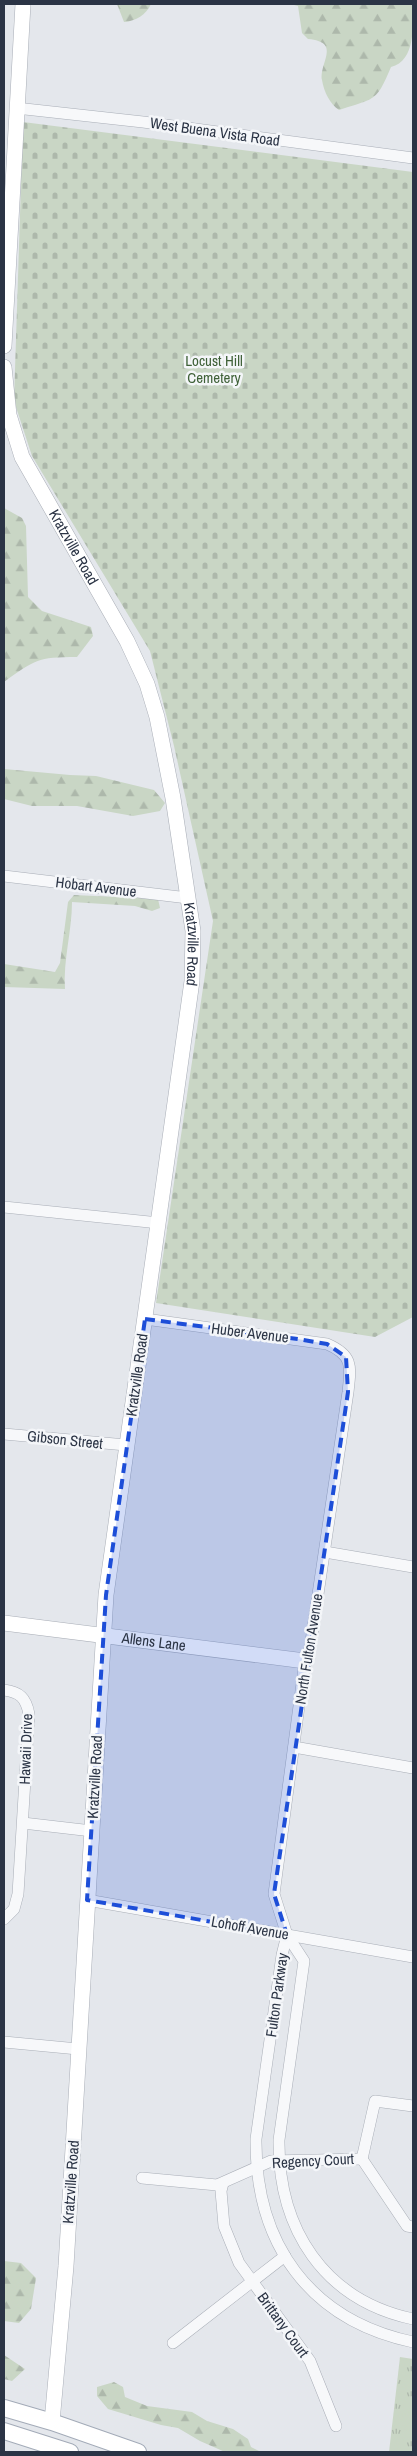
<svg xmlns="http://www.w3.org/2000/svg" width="417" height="2456" font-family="'Archivo Narrow',sans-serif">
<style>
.grass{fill:url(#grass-tufts)}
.forest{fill:url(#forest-firs)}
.cemetery{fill:url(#cemetery-stones)}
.pitch{fill:#c9d6c5}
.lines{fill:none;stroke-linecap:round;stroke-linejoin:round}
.street-casing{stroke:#a9aeb7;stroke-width:12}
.secondary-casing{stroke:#a9aeb7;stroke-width:16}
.primary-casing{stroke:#a3abb8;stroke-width:18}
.street{stroke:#f7f8fa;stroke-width:11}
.secondary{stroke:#fff;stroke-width:15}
.primary{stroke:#fff;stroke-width:16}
.marked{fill:#1d4ed8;fill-opacity:0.2;stroke:#1d4ed8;stroke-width:4;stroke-dasharray:10 6;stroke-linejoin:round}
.labels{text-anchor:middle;stroke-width:5;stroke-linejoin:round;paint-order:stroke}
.street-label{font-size:15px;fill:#2b3445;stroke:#f4f6f9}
.park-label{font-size:15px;fill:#3f6138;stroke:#f4f6f9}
</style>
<defs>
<pattern id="grass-tufts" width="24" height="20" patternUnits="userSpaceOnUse" patternTransform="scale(1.25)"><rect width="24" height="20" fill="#c9d6c5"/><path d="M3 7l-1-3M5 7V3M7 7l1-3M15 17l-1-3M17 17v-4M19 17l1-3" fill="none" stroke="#adb8ab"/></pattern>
<pattern id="forest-firs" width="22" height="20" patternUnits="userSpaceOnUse" patternTransform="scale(1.25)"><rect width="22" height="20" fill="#c9d6c5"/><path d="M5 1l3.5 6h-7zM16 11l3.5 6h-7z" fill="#adb8ab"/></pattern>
<pattern id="cemetery-stones" width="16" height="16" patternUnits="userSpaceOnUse" patternTransform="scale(1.25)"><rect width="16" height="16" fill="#c9d6c5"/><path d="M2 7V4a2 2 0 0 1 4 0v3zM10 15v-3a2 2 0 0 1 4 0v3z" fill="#adb8ab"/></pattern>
</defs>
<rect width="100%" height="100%" fill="#e4e7ec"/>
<!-- grass -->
<polygon class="grass" points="400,2357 413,2359 413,2452 389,2452"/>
<!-- forest -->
<g class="forest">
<path d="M117,4h34c-5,11 -15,17 -27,18z"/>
<path d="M290,4h123c0,21 3,57 -22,63 -15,36 -16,31 -52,43 -9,-6 -15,-18 -17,-30 -3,-17 20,-38 -14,-41l-6,-6 -4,-27z"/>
<path d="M4,508l18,10 4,8 2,71 14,14 49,16 2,9 -16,21c-40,0 -42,3 -73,25z"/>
<polygon points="4,769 70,775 96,776 154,790 165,803 160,811 133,816 77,806 32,806 4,799"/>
<path d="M74,895l84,4 2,9 -8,3 -17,-5 -63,-4c0,29 -9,58 -7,87l-61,-2v-23l51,8 5,-9 8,-61z"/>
<polygon points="4,2261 21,2263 36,2278 31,2309 19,2323 4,2321"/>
<polygon points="4,2355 25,2369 12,2381 4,2379"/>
<polygon points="114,2382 123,2387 125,2397 147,2406 192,2412 207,2421 233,2429 248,2439 251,2447 261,2452 225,2452 200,2441 178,2428 161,2425 108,2409 97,2396 97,2387"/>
</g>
<!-- cemetery -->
<polygon class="cemetery" points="23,122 413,172 413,1317 375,1337 156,1303 213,921 174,746 150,651 32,456 14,401"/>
<!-- pitch -->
<polygon class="pitch" points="413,2409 413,2441 398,2419"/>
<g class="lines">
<defs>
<g id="street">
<polyline points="16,108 143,122 413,158"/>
<polyline points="4,876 188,898"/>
<polyline points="4,1207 159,1223"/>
<path d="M145,1319l182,25c26,11 24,22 21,48l-38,256 -5,13 -31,233 13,41 17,26 -25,179c-1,89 45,160 134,179"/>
<polyline points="4,1434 126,1445"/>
<polyline points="325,1552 413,1567"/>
<path d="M4,1690c16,2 22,8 25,24l-11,180 -4,15 -10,10"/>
<polyline points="294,1747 413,1768"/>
<polyline points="23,1823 92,1831"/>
<polyline points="87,1900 413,1957"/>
<path d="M287,1935l-5,20 -26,184c-1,104 53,181 157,203"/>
<polyline points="4,2042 78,2049"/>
<polyline points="362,2159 375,2101 413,2106"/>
<polyline points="362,2159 407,2226 413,2227"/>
<polyline points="142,2178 217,2185 271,2161 362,2159"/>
<polyline points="223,2183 221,2191 224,2226 239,2263 310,2361 336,2426"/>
<polyline points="173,2343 285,2256"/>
</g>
<g id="secondary">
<polyline points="4,346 23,4"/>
<path id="s1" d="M4,367l5,48 13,42 105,184 20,43 10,33 16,81 15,100 5,33 -1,50 -86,614 -40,671 -14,156"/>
<path id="s2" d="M4,1623l301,38"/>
</g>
<g id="primary">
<polyline points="4,2408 52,2422 138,2452"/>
<polyline points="4,2431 70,2452"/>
</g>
</defs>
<!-- street casing -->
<use href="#street" class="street-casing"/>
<!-- secondary casing -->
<use href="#secondary" class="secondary-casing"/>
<!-- primary casing -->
<use href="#primary" class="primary-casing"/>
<!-- street -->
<use href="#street" class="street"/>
<!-- secondary -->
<use href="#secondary" class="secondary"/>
<!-- primary -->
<use href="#primary" class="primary"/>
</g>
<!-- marked area -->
<path class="marked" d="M145,1319l153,20 29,5 19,13 2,35 -74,502 13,41 -200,-35 19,-305z"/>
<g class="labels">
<!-- street labels -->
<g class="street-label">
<text transform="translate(215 132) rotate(8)" y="5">West Buena Vista Road</text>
<text dy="5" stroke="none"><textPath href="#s1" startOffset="196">Kratzville Road</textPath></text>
<text transform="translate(96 887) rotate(7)" y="5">Hobart Avenue</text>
<text dy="5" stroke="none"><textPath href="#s1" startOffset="616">Kratzville Road</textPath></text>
<text transform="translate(250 1333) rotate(7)" y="5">Huber Avenue</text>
<text transform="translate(137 1375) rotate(-82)" y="5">Kratzville Road</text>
<text transform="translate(65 1440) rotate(6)" y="5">Gibson Street</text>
<text dy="5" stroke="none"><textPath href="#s2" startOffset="151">Allens Lane</textPath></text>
<text transform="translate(309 1649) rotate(-81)" y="5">North Fulton Avenue</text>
<text transform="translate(26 1749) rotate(-88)" y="5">Hawaii Drive</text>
<text transform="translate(95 1777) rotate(-87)" y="5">Kratzville Road</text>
<text transform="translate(250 1928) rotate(10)" y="5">Lohoff Avenue</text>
<text transform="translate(277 1995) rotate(-82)" y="5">Fulton Parkway</text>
<text transform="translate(313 2161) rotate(-3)" y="5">Regency Court</text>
<text transform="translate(71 2182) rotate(-86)" y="5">Kratzville Road</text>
<text transform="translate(283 2325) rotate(54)" y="5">Brittany Court</text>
</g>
<!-- park labels -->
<g class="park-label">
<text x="214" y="366">Locust Hill<tspan x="214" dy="17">Cemetery</tspan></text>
</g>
</g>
<!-- border -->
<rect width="417" height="2456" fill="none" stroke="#2b3445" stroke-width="10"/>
</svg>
